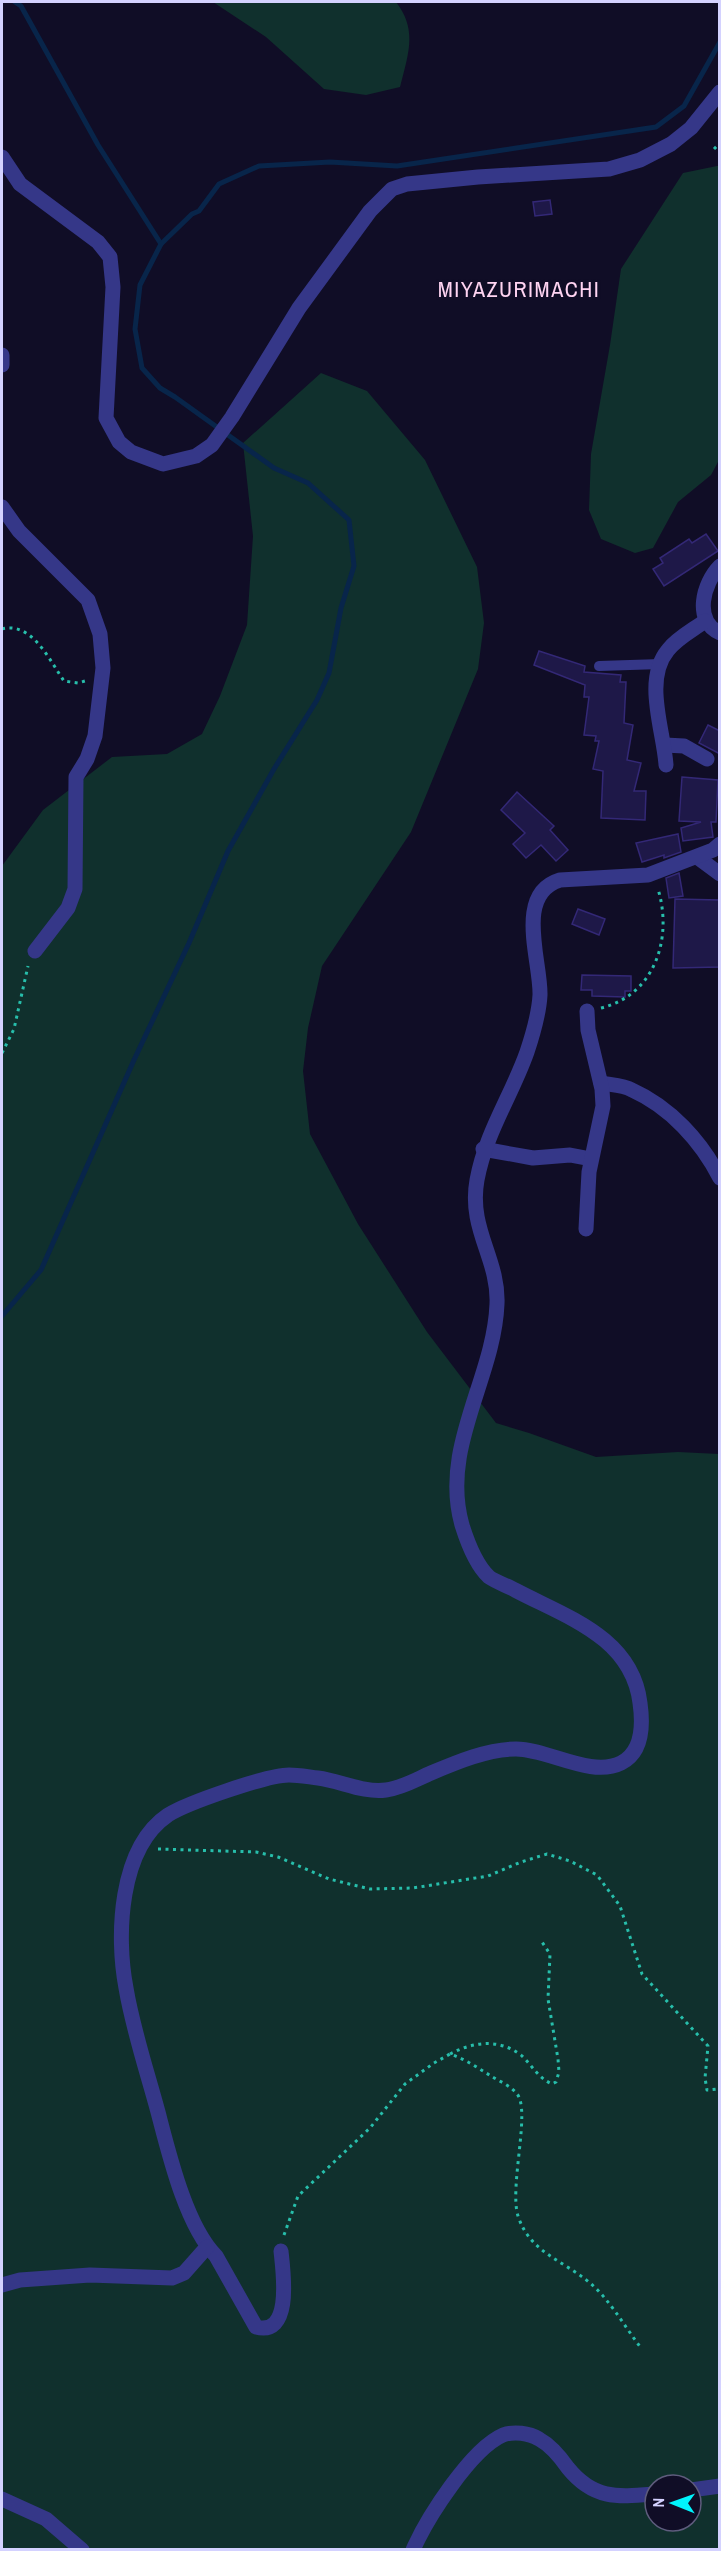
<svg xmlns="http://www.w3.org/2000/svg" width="721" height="2551" font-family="'Archivo Narrow',sans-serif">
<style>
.green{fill:#10302d;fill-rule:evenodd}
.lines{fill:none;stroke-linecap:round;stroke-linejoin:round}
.stream{stroke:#08254a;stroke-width:5}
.building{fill:#1e1848;stroke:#332876;stroke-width:1.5}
.path{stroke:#27beab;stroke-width:3;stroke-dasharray:3 4.5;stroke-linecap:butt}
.lane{stroke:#353788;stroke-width:10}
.street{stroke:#353788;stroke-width:15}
.labels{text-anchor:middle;stroke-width:6;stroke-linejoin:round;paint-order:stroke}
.quarter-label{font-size:22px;letter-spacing:1.5px;fill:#ffd4f2;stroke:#100d26}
</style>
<rect width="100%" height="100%" fill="#100d26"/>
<!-- green -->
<g class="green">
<path d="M213,2h183c22,28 12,53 4,85l-34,8 -42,-6 -58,-52z"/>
<polygon points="717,166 720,166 719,460 711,475 678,502 653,548 635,553 601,539 589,510 591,454 610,345 621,269 683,173"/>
<path d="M321,373l46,18 58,69 52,107 7,56 -6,46 -67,163 -89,134 -14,62 -5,43 7,63 48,90 69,108 69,91 33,10 67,24 82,-5 41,2v1095h-717v-1683l41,-56 69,-53 55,-3 35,-20 18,-38 27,-71 6,-89 -10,-93zM655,2485h36v36h-36z"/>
</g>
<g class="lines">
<!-- stream -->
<g class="stream">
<polyline points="15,2 21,6 98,145 161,244"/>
<polyline points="2,1316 41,1270 134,1060 189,943 228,851 274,769 317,700 329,673 341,608 354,566 349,520 308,483 274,468 175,397 160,388 142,368 135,329 140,285 161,244 192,214 199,211 219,184 259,166 330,162 397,166 656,127 684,106 720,42"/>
</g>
</g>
<!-- building -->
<g class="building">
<polygon points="550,200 552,214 535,216 533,202"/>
<polygon points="706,534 718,551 664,586 653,569 663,563 660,558 689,539 692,543"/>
<polygon points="539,651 585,666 584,672 621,675 620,682 626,682 624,723 633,725 627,760 641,763 634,791 646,791 645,820 601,818 603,771 593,769 599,741 595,741 596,736 584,735 589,697 584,697 585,685 534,665"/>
<polygon points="708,725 720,731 720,754 699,743"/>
<polygon points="682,777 718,780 716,822 711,822 713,837 683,841 681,828 701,822 679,821"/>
<polygon points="517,792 554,826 550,830 568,850 556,861 541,845 526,858 513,844 525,833 501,810"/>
<polygon points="678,834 681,852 664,858 664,855 642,862 636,843"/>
<polygon points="679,873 683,896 669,898 666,878"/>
<polygon points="675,899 720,900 720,967 673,968"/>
<polygon points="578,909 605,919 599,935 572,924"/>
<polygon points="582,975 631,976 631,991 625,991 625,997 592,996 592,990 581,990"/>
</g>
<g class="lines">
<!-- path -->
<g class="path">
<polyline points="714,149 720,143"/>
<path d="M2,629c30,-8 48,32 62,52l14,2 7,-2"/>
<path d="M601,1008c54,-13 72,-70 57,-119"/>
<polyline points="2,1053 14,1029 28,966"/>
<polyline points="158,1849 256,1852 278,1857 329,1879 370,1889 413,1888 488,1876 521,1862 547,1854 570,1861 597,1875 620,1906 642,1974 708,2046 705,2078 707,2090 717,2089 720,2086"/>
<path d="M450,2054c23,-12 48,-16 71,1 11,10 17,23 31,29l4,-2 3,-10 -1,-13 -10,-60 2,-45 -10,-15"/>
<path d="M284,2235l14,-39 72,-68 35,-44 29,-21 16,-9c15,5 28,14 41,22 8,5 20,10 26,18 14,16 -8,93 1,122 12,37 45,44 72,67 20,17 35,44 51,65"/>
</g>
<!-- lane -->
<polyline class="lane" points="599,666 661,664"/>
<!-- street -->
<g class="street">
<polyline points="2,157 20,184 98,242 110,257 113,287 106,418 119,442 131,452 163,464 196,456 212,445 232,417 299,308 370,211 392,189 407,184 478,177 609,169 640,160 671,144 691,128 720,92"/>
<polyline points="2,355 2,365"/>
<polyline points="2,507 19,531 88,600 100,634 103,668 95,736 87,759 76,777 75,889 68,908 35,951"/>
<path d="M720,566c-17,17 -27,55 0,67"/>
<polyline points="665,745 684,746 707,759"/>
<path d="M666,765c-2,-34 -23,-85 2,-115 9,-12 25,-20 37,-29"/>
<polyline points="697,857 720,874"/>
<path d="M601,1083c10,2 22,2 31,7 38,17 69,51 88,88"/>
<polyline points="483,1149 533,1158 570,1155 591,1159"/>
<polyline points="586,1229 589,1172 603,1106 602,1089 588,1030 587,1011"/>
<path d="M281,2251c2,20 12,86 -25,76l-40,-71c-30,-30 -47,-102 -58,-144 -11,-41 -25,-82 -32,-124 -10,-52 -7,-140 42,-173 19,-12 99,-40 121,-40 9,0 20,2 29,3 23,3 45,15 68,12 16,-2 31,-11 45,-17 26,-11 57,-24 85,-24 32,0 75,29 105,14 22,-11 22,-39 19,-60 -8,-66 -74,-86 -125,-113 -7,-4 -19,-8 -26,-13 -13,-12 -22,-36 -27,-52 -22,-78 32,-146 35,-221 2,-45 -29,-75 -20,-124 9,-48 34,-83 50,-128 6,-18 12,-38 13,-57 1,-34 -26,-101 20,-115l88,-5 65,-25 7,-6"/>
<polyline points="2,2285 20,2280 90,2275 172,2278 184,2273 207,2247"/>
<polyline points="691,2490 720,2486"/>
<polyline points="2,2499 46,2519 82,2550"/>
<path d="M413,2550c14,-32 58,-101 90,-115 11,-4 26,-2 36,4 11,6 22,19 29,29 26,32 50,29 87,26"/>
</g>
</g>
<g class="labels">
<!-- quarter labels -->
<g class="quarter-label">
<text x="519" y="297">MIYAZURIMACHI</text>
</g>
</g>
<!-- border -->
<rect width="721" height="2551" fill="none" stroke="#d4d2ff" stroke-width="6"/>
<!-- north arrow -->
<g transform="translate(673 2503) rotate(271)"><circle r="28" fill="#100d26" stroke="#5e5c7d" stroke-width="1.5"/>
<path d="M0-4.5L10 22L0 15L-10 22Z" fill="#00f4fd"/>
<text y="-9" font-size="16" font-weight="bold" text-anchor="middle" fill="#d4d2ff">N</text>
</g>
</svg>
